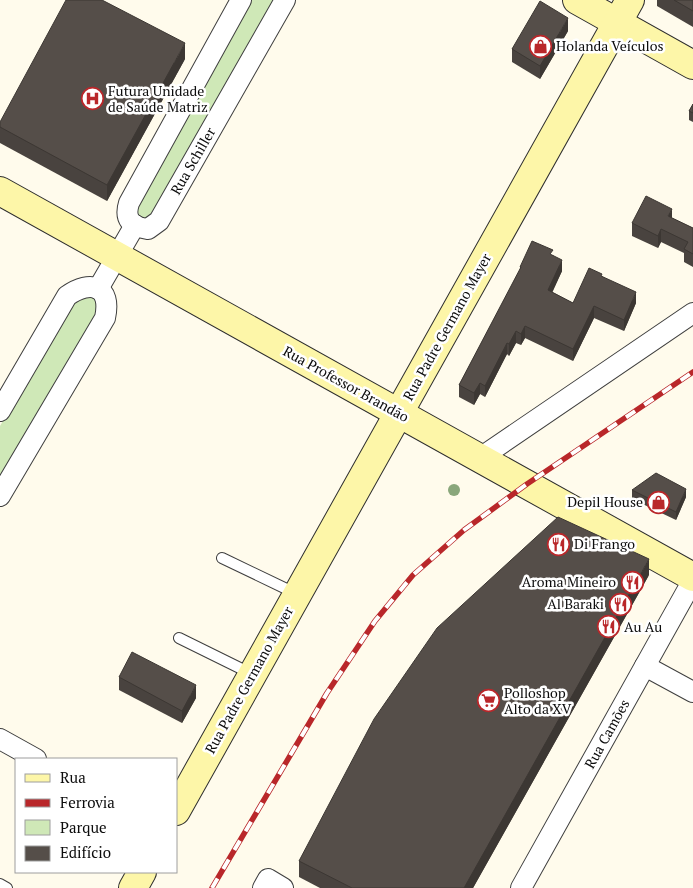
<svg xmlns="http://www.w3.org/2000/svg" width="693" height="888" font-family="'PT Serif',serif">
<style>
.green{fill:#cfe8b7}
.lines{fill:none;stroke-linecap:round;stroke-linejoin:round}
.lane-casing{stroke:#3f3f3f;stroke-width:12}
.street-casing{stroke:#3f3f3f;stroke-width:22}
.secondary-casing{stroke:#2e2e2e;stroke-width:30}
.lane{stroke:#fff;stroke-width:10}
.street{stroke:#fff;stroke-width:20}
.secondary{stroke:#fdf6a8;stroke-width:28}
.rail-casing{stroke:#b9272a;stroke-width:5.5}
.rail{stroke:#fff;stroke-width:4;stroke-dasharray:11;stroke-linecap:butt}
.tree{fill:#8aa77b}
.wall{fill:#49433f}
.shaded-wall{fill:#3c3733}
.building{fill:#554e49;stroke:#3c3733}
.labels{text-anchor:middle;stroke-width:5;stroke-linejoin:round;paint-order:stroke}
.poi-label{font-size:14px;fill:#0c0c0c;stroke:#fff;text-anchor:start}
.street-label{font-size:14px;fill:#0c0c0c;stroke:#fff}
</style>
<rect width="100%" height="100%" fill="#fffbec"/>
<!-- green -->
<g class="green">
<polygon points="248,0 278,0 155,218 139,219 135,206"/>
<polygon points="84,295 93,297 99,305 97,314 0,481 0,426 74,299"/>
</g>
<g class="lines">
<defs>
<g id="lane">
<polyline points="222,558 297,594"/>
<polyline points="179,638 252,674"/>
<polyline points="0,884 7,888"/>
</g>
<g id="street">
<path d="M241,0l-112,203c-5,16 2,24 19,26l11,-8 126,-221"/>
<polyline points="98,289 135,225"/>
<path d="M0,411l67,-115c24,-17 45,-10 38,22l-105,178"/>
<polyline points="480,458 693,313"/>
<polyline points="645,666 693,692"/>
<polyline points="0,739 36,759"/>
<polyline points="263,888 268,879 283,888"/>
<polyline points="521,888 693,580"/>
</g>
<g id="secondary">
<polyline points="577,0 693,65"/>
<polyline points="0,191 693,577"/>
<polyline points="176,811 630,0"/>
<polyline points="133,888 142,872"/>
</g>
</defs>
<!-- lane casing -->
<use href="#lane" class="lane-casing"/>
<!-- street casing -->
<use href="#street" class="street-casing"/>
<!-- secondary casing -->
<use href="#secondary" class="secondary-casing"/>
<!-- lane -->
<use href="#lane" class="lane"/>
<!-- street -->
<use href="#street" class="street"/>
<!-- secondary -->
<use href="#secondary" class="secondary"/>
<defs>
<polyline id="rail" points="212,888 327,693 375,621 413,575 464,530 527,484 693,372"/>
</defs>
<!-- rail casing -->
<use href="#rail" class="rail-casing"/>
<!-- rail -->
<use href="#rail" class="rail"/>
</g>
<!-- trees -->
<circle class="tree" cx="454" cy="490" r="6"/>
<!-- wall -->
<g class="wall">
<polygon points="657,0 693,0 693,27 657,6"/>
<polygon points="568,31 540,79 512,62 512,49"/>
<polygon points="185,59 107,201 0,143 0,122"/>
<polygon points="693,104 693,122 689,120 689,111"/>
<polygon points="672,218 693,228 693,267 684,262 684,253 661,242 658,248 632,236 632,223"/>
<polygon points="553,255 562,271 552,292 573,303 602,276 636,303 624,331 594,318 573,361 525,338 521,345 516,343 509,356 507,354 485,397 480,394 474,405 459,397 459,385 520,270 520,267"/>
<polygon points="632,490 686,497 676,520 632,499"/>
<polygon points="649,575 473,888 320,888 299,877 299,861"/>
<polygon points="119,677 196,698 182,723 119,690"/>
</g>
<!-- shaded-wall -->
<g class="shaded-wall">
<polygon points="568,18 568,31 540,79 540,66"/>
<polygon points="185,43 185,59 107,201 107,185"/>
<polygon points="672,209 672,221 668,216"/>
<polygon points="661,229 661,242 658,248 658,236"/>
<polygon points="562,260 562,271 548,302 548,290"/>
<polygon points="636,292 636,303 624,331 624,320"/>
<polygon points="594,306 594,318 573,361 573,349"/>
<polygon points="525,326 525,338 521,345 521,334"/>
<polygon points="516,331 516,343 509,356 509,344"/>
<polygon points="507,343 507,354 485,397 485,386"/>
<polygon points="480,383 480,394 474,405 474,393"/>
<polygon points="686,489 686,497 676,520 676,512"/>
<polygon points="649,559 649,575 473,888 464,888"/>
<polygon points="196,685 196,698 182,723 182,711"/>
</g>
<!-- building -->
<g class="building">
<polygon points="66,0 102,0 185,43 107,185 0,127 0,122"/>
<polygon points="674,0 693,0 693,11"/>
<polygon points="540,1 568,18 540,66 512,49"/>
<polygon points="693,104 693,113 689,111"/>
<polygon points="646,196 672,209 668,216 693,228 693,254 684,249 688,242 661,229 658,236 632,223"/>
<polygon points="532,241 553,250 550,254 562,260 548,290 573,303 589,268 602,274 601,276 636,292 624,320 594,306 573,349 525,326 521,334 516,331 509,344 507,343 485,386 480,383 474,393 459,385 521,267 520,267"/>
<polygon points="656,473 686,489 676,512 632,490"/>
<polygon points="558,517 649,559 464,888 352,888 299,861 374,719 437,628"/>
<polygon points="132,652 196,685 182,711 119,677"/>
</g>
<!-- icons -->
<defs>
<symbol id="shop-ring" viewBox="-11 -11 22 22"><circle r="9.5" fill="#fff" stroke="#b9272a" stroke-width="1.5"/><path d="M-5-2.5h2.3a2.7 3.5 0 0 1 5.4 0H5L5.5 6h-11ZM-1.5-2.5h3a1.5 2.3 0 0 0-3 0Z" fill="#b9272a"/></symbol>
<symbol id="hospital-ring" viewBox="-11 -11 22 22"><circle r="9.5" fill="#fff" stroke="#b9272a" stroke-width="1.5"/><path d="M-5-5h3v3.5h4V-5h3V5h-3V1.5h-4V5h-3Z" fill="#b9272a"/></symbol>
<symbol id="restaurant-ring" viewBox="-11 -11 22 22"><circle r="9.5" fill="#fff" stroke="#b9272a" stroke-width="1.5"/><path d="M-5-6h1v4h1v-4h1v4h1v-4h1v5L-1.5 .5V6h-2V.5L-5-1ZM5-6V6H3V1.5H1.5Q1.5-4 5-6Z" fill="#b9272a"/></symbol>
<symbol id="supermarket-ring" viewBox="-11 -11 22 22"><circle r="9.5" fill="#fff" stroke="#b9272a" stroke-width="1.5"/><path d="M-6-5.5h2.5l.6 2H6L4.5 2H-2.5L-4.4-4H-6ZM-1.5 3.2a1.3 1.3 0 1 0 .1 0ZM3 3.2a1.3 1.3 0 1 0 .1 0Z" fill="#b9272a"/></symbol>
</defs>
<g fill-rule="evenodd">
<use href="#shop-ring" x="528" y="34" width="25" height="25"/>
<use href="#hospital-ring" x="80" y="86" width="25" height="25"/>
<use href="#shop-ring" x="646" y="490" width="25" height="25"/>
<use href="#restaurant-ring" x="546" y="532" width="25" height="25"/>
<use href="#restaurant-ring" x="620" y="570" width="25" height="25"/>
<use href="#restaurant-ring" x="608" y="592" width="25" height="25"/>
<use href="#restaurant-ring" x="596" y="614" width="25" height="25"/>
<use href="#supermarket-ring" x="476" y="688" width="25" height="25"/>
</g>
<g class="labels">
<!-- poi labels -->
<g class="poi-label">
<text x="556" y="51">Holanda Veículos</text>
<text x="108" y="96">Futura Unidade<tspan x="108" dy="16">de Saúde Matriz</tspan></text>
<text x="643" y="507" text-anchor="end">Depil House</text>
<text x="574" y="549">Di Frango</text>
<text x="616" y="587" text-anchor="end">Aroma Mineiro</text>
<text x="604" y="609" text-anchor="end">Al Baraki</text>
<text x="624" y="632">Au Au</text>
<text x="504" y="698">Polloshop<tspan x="504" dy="16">Alto da XV</tspan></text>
</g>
<!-- street labels -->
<g class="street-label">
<text transform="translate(193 161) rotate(-60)" y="5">Rua Schiller</text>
<text transform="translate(447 327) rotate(-61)" y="5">Rua Padre Germano Mayer</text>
<text transform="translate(346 384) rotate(29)" y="5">Rua Professor Brandão</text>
<text transform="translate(249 680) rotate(-61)" y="5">Rua Padre Germano Mayer</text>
<text transform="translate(607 734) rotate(-61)" y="5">Rua Camões</text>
</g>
</g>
<!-- legend -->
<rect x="15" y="758" width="162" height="115" fill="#ffffff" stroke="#9e9e9e"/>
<rect x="25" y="774" width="25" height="8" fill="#fdf6a8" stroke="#9e9e9e"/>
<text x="60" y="783" font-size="15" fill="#0c0c0c">Rua</text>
<rect x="25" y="799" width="25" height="8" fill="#b9272a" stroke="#9e9e9e"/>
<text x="60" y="808" font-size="15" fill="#0c0c0c">Ferrovia</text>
<rect x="25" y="820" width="25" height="15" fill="#cfe8b7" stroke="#9e9e9e"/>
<text x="60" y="833" font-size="15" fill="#0c0c0c">Parque</text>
<rect x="25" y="846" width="25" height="15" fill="#554e49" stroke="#9e9e9e"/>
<text x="60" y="858" font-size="15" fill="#0c0c0c">Edifício</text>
</svg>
